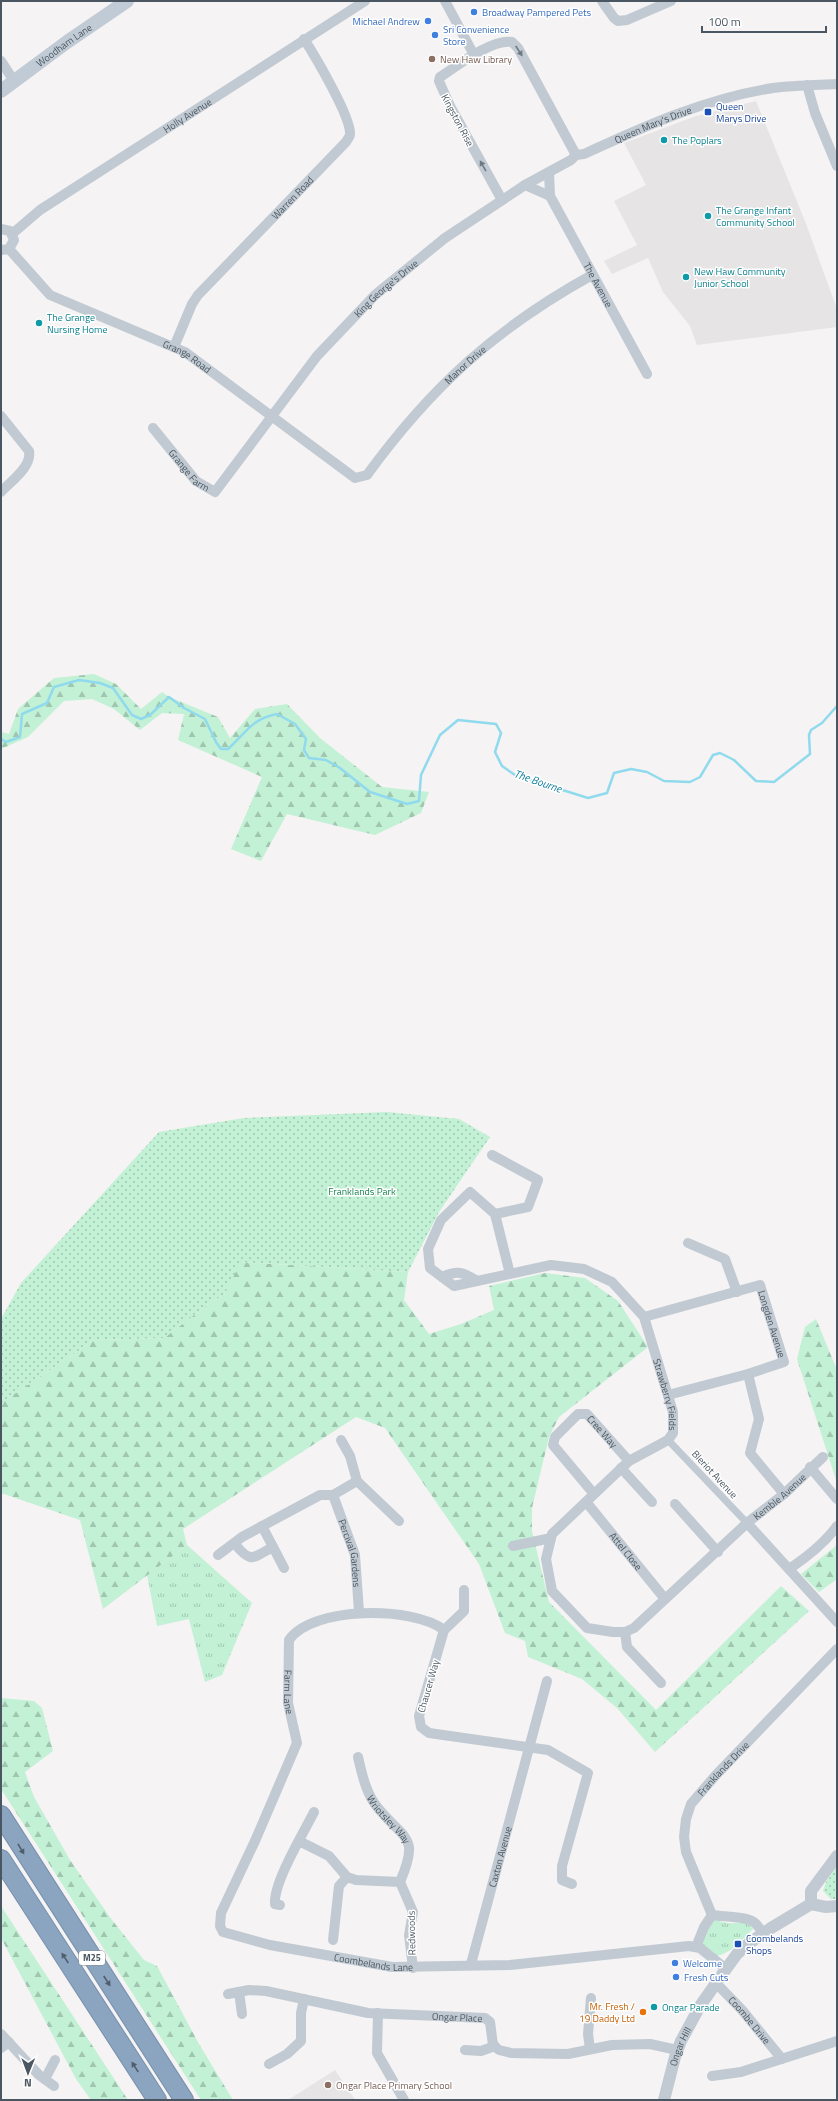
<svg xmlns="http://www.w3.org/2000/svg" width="838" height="2101" font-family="'Titillium Web',sans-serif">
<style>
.education{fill:#e6e4e5}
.grass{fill:url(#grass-tufts)}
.forest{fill:url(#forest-firs)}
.park{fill:url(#park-dots)}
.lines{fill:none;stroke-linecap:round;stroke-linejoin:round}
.stream{stroke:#90daee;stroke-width:2.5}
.motorway-casing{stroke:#7690ad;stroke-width:20}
.pedestrian{stroke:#c1cad2;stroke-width:7}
.minor{stroke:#c1cad2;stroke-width:10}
.tertiary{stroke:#c1cad2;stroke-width:12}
.secondary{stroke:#c1cbd6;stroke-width:14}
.motorway{stroke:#8ba5c1;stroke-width:18}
.oneway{fill:#6e7983}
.oneway2{fill:#505e6b}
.shop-dot{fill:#3f7fe0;stroke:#fff;stroke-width:1.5}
.education-dot{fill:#8d6e63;stroke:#fff;stroke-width:1.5}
.transit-dot{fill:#1a4fb4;stroke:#fff;stroke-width:1.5}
.culture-dot{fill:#0f9aa8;stroke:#fff;stroke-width:1.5}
.food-dot{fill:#e8710a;stroke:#fff;stroke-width:1.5}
.labels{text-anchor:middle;stroke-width:3;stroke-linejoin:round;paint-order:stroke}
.shield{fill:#fff;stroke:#808990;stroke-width:1}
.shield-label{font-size:9px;font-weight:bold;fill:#4a5661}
.shop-label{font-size:10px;fill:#366cbe;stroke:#fff;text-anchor:start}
.street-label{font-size:10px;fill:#4a5661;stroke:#fff}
.education-label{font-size:10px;fill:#785e54;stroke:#fff;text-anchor:start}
.transit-label{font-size:10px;fill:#164399;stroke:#fff;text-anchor:start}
.culture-label{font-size:10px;fill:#0d838f;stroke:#fff;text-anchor:start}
.park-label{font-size:10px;fill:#17864f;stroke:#fff}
.food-label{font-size:10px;fill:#c56008;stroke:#fff;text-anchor:end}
.water-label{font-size:11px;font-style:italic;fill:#0c7c9b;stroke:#fff}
</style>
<defs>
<pattern id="grass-tufts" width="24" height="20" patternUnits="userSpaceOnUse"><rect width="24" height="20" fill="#c3f1d5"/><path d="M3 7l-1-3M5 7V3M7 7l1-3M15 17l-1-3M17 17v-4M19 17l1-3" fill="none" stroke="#a0c6b0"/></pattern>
<pattern id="forest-firs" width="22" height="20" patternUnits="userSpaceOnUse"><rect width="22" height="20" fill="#c3f1d5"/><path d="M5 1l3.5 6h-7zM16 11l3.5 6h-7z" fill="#a0c6b0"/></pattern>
<pattern id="park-dots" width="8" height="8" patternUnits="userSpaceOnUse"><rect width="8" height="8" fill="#c3f1d5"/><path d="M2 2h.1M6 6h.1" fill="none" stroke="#a0c6b0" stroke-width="1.8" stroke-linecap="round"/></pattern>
</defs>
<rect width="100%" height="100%" fill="#f5f3f3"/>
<!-- education -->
<g class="education">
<polygon points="756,101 805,221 837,309 837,327 697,345 690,326 663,292 648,258 612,274 604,261 637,245 614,201 646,185 624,143 696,116"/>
<polygon points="335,2070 355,2100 288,2100"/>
</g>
<!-- grass -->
<g class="grass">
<polygon points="187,1545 252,1603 222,1675 205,1682 189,1619 157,1626 147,1575"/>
<path d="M713,1920c6,0 10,3 16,3 9,1 18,-3 24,6 -11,10 -22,25 -37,27l-14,-13v-4z"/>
</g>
<!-- forest -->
<g class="forest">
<polygon points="94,674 116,684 141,709 162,692 169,697 218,717 230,738 255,709 287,704 320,738 382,787 429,792 421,813 375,835 287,814 261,861 231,849 262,777 178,740 184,714 162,713 140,730 114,709 92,699 64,701 28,737 1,749 1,732 9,734 18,709 54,678"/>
<polygon points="240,1262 408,1272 404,1300 429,1334 461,1324 494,1310 489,1286 545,1273 585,1278 618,1301 648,1347 559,1417 549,1437 532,1508 532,1531 549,1602 656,1710 781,1586 809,1611 655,1752 617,1708 582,1679 528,1657 525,1641 505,1633 479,1564 385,1428 356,1417 183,1529 187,1545 103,1609 80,1520 1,1493 1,1403 94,1340 164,1338 211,1302 224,1295"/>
<polygon points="816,1319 837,1370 837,1483 797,1359 805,1327"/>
<polygon points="837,1545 837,1579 819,1592 801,1574"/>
<polygon points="1,1698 34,1701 42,1708 53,1751 25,1772 34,1797 70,1860 112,1920 144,1960 157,1966 199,2044 233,2100 201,2100 1,1789"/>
<polygon points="1,1906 128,2100 91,2100 76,2079 1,1938"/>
</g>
<!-- park -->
<g class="park">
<polygon points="387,1112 459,1119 490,1137 439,1212 408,1272 241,1262 224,1295 211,1302 164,1338 94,1340 1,1403 1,1319 21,1283 159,1132 244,1118"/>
<polygon points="837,1866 837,1899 831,1899 823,1891 826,1882"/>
</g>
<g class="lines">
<!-- stream -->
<path class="stream" d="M1,739l5,3 14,-5 2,-23 25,-11 7,-16 25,-7 21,3 13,5 19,27 9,4 9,-4 19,-18 15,11 21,11 11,23 5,7h7c18,-16 23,-30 49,-35l18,10 11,15 -2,11 5,8 17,2 14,8 30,24 37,12 12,-3 2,-26 19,-40 18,-15 38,4 5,9 -6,19 7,14 13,9 73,23 19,-5 7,-20 17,-4 16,3 17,9 26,1 10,-5 13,-22 7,-2 14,7 22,21 18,1 36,-28 -1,-19 2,-5 11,-7 15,-17"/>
<defs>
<g id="motorway">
<polyline points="1,1815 184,2100"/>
<polyline points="1,1859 157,2100"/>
</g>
</defs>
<!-- motorway casing -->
<use href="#motorway" class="motorway-casing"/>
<!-- pedestrian -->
<polyline class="pedestrian" points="668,1440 747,1523"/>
<!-- minor -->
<g class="minor">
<polyline points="445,1 474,55"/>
<polyline points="602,1 614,18 618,21 627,20 671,1"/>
<polyline points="1,61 14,81"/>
<polyline points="807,85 815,113 837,166"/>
<path id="s1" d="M549,172l1,24 97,178"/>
<polyline points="525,185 550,196"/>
<path d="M502,200l-52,-94 -11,-25 1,-4c17,-11 51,-38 72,-35l6,6 58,107"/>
<polyline points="1,229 10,231 14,240 9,249 1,250"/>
<path id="s2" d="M12,234l28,-24 325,-209"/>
<path id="s3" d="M9,249l41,46 135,57 170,126 12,-3c64,-88 129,-147 225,-200"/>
<path id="s4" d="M174,347l18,-43 6,-9 148,-153c1,-2 4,-5 4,-8 1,-17 -35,-78 -46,-95"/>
<path d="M1,416l28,35c3,16 -18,30 -28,41"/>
<path id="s5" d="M153,428l43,53 19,11 102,-136 58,-61 70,-57 80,-53 46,-25 5,-5 8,-1c61,-28 123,-56 189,-66 21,-3 43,-3 64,-4"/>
<polyline points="492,1155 538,1180 528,1207 495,1214"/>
<polyline points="688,1243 725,1259 737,1292"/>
<path id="s6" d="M510,1274l-15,-60 -25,-22 -29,28 -13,29 2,19 24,18 97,-21 33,4 28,13 32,35 29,95v21l-5,7 -39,21 -77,73 -6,25 6,32 35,37 26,4h12l9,-4 113,-105 37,-29 39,-37"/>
<path d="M442,1277c16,-7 21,-5 35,4"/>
<path id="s7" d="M644,1317l116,-32 24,77 -36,12 -80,21"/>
<polyline points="748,1374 759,1419 750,1453 784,1494"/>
<polyline points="341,1440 350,1456 357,1481"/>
<polyline points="810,1467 837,1499"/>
<polyline points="621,1468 652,1502"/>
<path id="s8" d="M594,1494l-41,-49 2,-8 23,-23h9l42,47"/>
<path id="s9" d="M333,1495l22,60 4,57"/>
<path id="s10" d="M587,1503l78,96"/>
<polyline points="675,1504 718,1552"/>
<polyline points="747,1523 837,1622"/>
<polyline points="262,1526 284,1568"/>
<path d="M235,1544c16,20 17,14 38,3"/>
<polyline points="513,1546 551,1538"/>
<polyline points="218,1555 242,1537 320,1495 333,1495 357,1481 399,1521"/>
<path d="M789,1569c18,-12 35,-25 48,-43"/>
<polyline points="464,1590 464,1611 444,1630 419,1716 421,1727 429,1733 548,1750 588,1773 562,1866 562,1880 572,1884"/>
<path id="s11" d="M444,1630c-31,-24 -132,-24 -155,10l-1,63 9,40 -42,98 -34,72 -1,13 3,6 47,13 122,22 118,-2 179,-19 11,2 26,21"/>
<polyline points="625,1632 627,1647 661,1683"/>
<path id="s12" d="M358,1757c4,17 8,37 20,51 27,33 42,27 22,74"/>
<polyline points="299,1841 329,1856 347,1877 356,1880 400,1882 413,1912 409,1935 413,1968"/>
<path d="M280,1905l-5,-1c-2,-21 29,-72 39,-92"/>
<path id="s13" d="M712,1915l-26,-63 -2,-15 2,-18 5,-15 24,-28 122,-127"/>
<path d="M712,1915c11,2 36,1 43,8 3,3 6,7 8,10"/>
<polyline points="333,1940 339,1886 347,1877"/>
<polyline points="696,1947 704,1927 712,1915"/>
<path id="s14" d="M471,1964l76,-283"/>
<path id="s15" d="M716,1983l26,27 40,49"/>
<polyline points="239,1992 242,2014"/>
<path id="s16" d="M228,1994l21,-4 17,1 102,22 117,5 5,4 3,23 6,5 12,3 57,1 44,-9 38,-1 27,6"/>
<polyline points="378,2013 377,2053 404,2100"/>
<polyline points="1,2034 39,2075 54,2086"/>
<polyline points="1,2048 9,2042"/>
<polyline points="590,2049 588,2034 591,1998"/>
<polyline points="465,2050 481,2051 495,2046"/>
<polyline points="269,2064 287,2054 301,2041 301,2013 304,1999"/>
<polyline points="712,2076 741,2072 837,2041"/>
<polyline points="45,2079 55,2060"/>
</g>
<!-- tertiary -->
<g class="tertiary">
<polyline points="811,1904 811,1891 837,1856"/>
<path id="s17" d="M664,2100l11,-43 6,-16 19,-35 26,-37 11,-15 11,-10 23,-16 40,-24 15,3 11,-1"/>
</g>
<!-- secondary -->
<path class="secondary" id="s18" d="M1,91l66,-49 60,-41"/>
<!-- motorway -->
<use href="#motorway" class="motorway"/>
</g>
<!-- one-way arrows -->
<defs><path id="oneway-solid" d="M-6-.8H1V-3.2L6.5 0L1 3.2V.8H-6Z"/></defs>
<g class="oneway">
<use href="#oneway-solid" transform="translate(519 51) rotate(57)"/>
<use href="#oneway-solid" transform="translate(483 166) rotate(-120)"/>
</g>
<g class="oneway2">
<use href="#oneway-solid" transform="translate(21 1849) rotate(59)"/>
<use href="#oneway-solid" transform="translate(65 1958) rotate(-123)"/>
<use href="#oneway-solid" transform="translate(107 1981) rotate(57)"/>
<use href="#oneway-solid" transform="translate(135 2067) rotate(-123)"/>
</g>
<!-- markers -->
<g class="shop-dot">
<circle cx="474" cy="12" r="4"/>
<circle cx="428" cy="21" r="4"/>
<circle cx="435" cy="35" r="4"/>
<circle cx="675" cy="1963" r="4"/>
<circle cx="676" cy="1977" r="4"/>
</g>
<g class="education-dot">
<circle cx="432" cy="59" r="4"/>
<circle cx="328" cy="2085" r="4"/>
</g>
<g class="transit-dot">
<rect x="704" y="108" width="8" height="8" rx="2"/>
<rect x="734" y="1940" width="8" height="8" rx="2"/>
</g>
<g class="culture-dot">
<circle cx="664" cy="140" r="4"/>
<circle cx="708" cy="216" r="4"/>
<circle cx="686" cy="277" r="4"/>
<circle cx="39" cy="323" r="4"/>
<circle cx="654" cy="2007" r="4"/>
</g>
<circle class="food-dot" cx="643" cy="2012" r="4"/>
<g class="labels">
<!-- shield labels -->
<rect class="shield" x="79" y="1951" width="26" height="14" rx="3"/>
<g class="shield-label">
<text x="92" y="1961">M25</text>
</g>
<!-- shop labels -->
<g class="shop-label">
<text x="482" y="16">Broadway Pampered Pets</text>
<text x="420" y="25" text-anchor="end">Michael Andrew</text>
<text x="443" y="33">Sri Convenience<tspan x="443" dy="12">Store</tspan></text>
<text x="683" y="1967">Welcome</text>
<text x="684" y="1981">Fresh Cuts</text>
</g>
<!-- street labels -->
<g class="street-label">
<text dy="4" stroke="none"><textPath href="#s18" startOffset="78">Woodham Lane</textPath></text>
<text dy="4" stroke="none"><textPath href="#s2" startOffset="212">Holly Avenue</textPath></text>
<text transform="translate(458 120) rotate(62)" y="4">Kingston Rise</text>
<text dy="4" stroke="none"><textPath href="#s5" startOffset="673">Queen Mary's Drive</textPath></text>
<text dy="4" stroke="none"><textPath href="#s4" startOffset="193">Warren Road</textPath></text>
<text dy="4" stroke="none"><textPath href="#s1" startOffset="125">The Avenue</textPath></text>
<text dy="4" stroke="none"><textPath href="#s5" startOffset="357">King George's Drive</textPath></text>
<text dy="4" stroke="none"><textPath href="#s3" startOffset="212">Grange Road</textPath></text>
<text dy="4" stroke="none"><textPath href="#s3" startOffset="580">Manor Drive</textPath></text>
<text dy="4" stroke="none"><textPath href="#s5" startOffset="56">Grange Farm</textPath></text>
<text dy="4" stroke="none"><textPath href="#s7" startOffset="161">Longden Avenue</textPath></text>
<text dy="4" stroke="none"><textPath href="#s6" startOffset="508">Strawberry Fields</textPath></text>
<text dy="4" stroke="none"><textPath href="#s8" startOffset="137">Cree Way</textPath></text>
<text transform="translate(715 1474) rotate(47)" y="4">Bleriot Avenue</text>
<text dy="4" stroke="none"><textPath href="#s6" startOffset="1060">Kemble Avenue</textPath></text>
<text dy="4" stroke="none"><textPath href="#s10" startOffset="62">Attel Close</textPath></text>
<text dy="4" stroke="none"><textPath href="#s9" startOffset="61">Percival Gardens</textPath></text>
<text transform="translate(428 1686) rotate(-74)" y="4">Chaucer Way</text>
<text dy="4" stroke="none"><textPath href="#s11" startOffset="217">Farm Lane</textPath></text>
<text dy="4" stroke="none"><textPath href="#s13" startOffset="165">Franklands Drive</textPath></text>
<text dy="4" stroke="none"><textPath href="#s12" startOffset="71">Wriotsley Way</textPath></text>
<text dy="4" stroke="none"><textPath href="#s14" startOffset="111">Caxton Avenue</textPath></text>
<text transform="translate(411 1933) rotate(-91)" y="4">Redwoods</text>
<text dy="4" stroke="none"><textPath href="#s11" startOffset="629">Coombelands Lane</textPath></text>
<text dy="4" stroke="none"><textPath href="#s16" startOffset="232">Ongar Place</textPath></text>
<text dy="4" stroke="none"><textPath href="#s15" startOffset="50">Coombe Drive</textPath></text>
<text dy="4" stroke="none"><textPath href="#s17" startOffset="56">Ongar Hill</textPath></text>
</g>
<!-- education labels -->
<g class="education-label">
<text x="440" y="63">New Haw Library</text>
<text x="336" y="2089">Ongar Place Primary School</text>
</g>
<!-- transit labels -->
<g class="transit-label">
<text x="716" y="110">Queen<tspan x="716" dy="12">Marys Drive</tspan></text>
<text x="746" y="1942">Coombelands<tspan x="746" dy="12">Shops</tspan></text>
</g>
<!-- culture labels -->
<g class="culture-label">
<text x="672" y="144">The Poplars</text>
<text x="716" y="214">The Grange Infant<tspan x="716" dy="12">Community School</tspan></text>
<text x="694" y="275">New Haw Community<tspan x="694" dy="12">Junior School</tspan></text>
<text x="47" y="321">The Grange<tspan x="47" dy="12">Nursing Home</tspan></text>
<text x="662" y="2011">Ongar Parade</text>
</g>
<!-- park labels -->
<g class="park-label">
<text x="362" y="1195">Franklands Park</text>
</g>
<!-- food labels -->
<g class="food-label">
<text x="635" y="2010">Mr. Fresh /<tspan x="635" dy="12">19 Daddy Ltd</tspan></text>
</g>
<!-- water labels -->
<g class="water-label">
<text transform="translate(538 781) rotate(19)" y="4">The Bourne</text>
</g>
</g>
<!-- border -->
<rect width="838" height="2101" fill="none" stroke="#4a5661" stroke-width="4"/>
<!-- north arrow -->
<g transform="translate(28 2073) rotate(181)" stroke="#ffffff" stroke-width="3" paint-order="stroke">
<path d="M0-3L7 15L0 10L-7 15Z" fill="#4a5661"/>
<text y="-6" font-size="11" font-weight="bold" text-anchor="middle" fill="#4a5661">N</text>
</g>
<!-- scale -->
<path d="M702 26v6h124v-6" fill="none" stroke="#4a5661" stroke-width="2"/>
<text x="708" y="26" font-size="12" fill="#4a5661" stroke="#ffffff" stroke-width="3" paint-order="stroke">100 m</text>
</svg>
